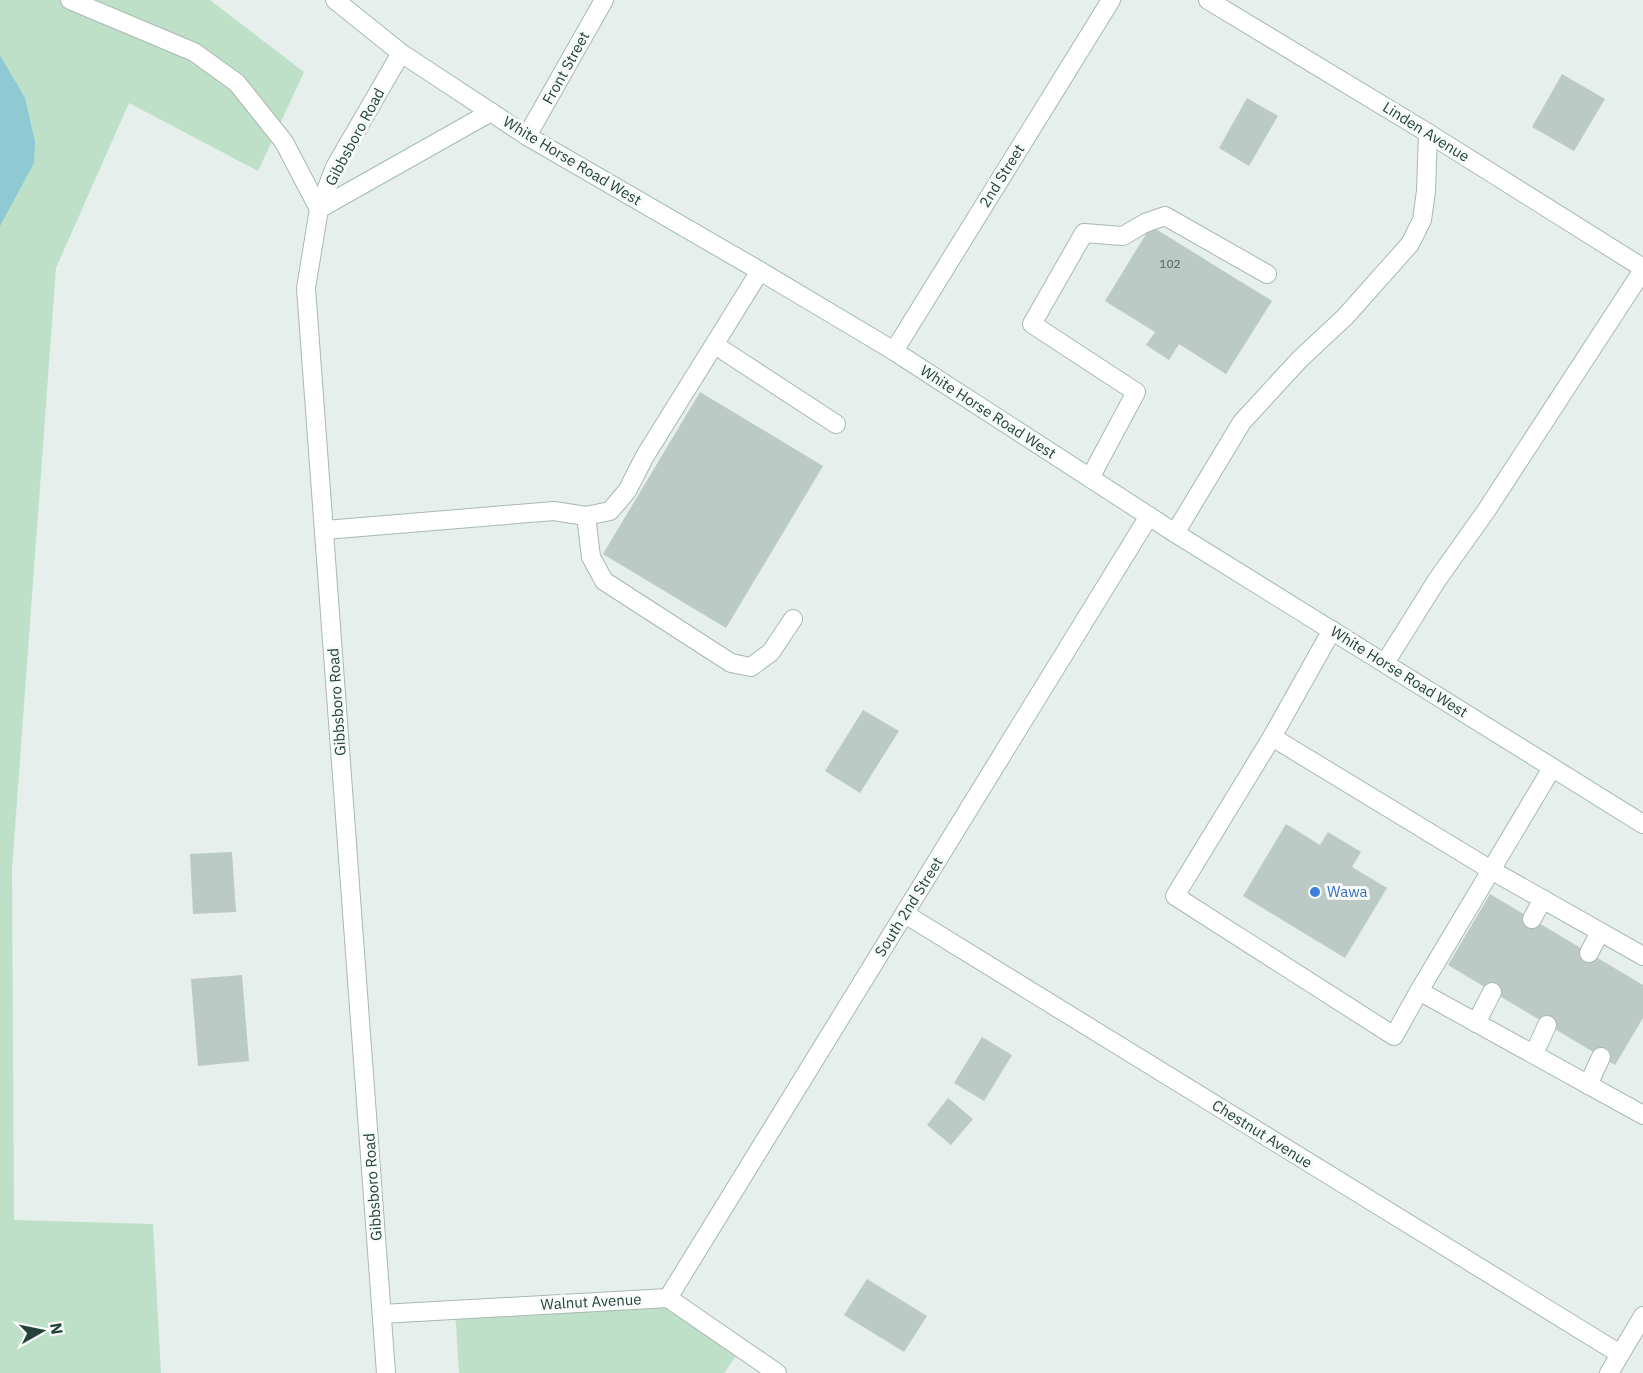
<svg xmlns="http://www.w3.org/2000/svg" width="1643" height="1373" font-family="'IBM Plex Sans',sans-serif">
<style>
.green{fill:#bfe0c8}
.water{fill:#8ec9d4}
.building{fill:#bbcac4}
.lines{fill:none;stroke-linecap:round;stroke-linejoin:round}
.service-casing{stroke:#a8b8b2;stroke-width:20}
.minor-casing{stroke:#a8b8b2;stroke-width:20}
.tertiary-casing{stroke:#a8b8b2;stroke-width:20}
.secondary-casing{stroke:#a4bbb3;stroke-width:20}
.service{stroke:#fff;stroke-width:18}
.minor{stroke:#fff;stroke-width:18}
.tertiary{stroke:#fff;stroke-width:18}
.secondary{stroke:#fff;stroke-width:18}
.shop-dot{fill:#3f7fe0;stroke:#f7fbf9;stroke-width:2}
.labels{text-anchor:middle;stroke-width:6;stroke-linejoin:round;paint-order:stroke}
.number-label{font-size:12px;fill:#4a645c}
.street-label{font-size:15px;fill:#24423a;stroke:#f7fbf9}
.shop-label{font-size:15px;fill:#366cbe;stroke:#f7fbf9;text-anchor:start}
</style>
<rect width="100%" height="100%" fill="#e6efeb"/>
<!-- green -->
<g class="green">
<polygon points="0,0 210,0 304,72 258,171 129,103 56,268 12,869 14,1220 153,1224 161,1373 0,1373"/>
<polygon points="649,1299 743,1346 724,1373 459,1373 455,1309"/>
</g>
<!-- water -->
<polygon class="water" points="0,55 25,98 35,142 34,163 0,226"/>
<!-- building -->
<g class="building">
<polygon points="1562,74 1605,99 1574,151 1532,127"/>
<polygon points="1247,98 1278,116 1249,166 1219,148"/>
<polygon points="1151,226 1272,301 1226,374 1179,344 1169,360 1146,345 1155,332 1105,301"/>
<polygon points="700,392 823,466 726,628 603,554"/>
<polygon points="863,710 899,731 860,793 825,771"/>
<polygon points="1286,824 1320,845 1328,832 1361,852 1352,867 1387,888 1345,958 1243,896"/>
<polygon points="232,852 236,912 193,914 190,854"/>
<polygon points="1490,894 1643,985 1643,1018 1615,1065 1448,965"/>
<polygon points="242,975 249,1061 198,1066 191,979"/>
<polygon points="982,1037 1012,1055 984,1101 954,1083"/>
<polygon points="948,1098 973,1119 951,1145 927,1125"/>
<polygon points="867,1279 927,1316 904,1352 844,1315"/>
</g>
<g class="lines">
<defs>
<g id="service">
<polyline points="70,0 194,52 237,83 284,142 319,209"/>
<polyline points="715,345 836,424"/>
<polyline points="1090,478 1136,392 1032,324 1084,233 1123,236 1145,223 1165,216 1267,274"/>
<polyline points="586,516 591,557 604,581 731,663 751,667 771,652 793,619"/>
<polyline points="325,530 554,511 586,516 610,511 627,491 645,456 760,271"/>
<polyline points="1175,533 1242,422 1300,359 1345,317 1410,244 1422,220 1426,191 1428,133"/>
<polyline points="1332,630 1272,737 1491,870 1643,956"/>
<polyline points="1385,663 1437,580 1486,511 1643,270"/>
<polyline points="1272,737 1175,896 1394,1036 1419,991 1643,1115"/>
<polyline points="1532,919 1543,899"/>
<polyline points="1589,953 1600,932"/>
<polyline points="1419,991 1552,768"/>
<polyline points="1476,1023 1492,992"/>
<polyline points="1534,1054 1547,1025"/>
<polyline points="1588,1085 1601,1057"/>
</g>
<g id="minor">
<polyline points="1208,0 1428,133 1643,268"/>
<polyline points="527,136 604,0"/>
<polyline points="894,351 1111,0"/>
<polyline points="905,914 1620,1354"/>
<polyline points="668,1298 1149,516"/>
<polyline points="382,1314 668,1298 777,1373"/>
</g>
<g id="tertiary">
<polyline points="386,1373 306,288 319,209 335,167 401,53"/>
<polyline points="1609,1373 1643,1316"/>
</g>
<g id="secondary">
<polyline points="335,0 401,53 527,136 760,271 894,351 1175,533 1643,824"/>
<polyline points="319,209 491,112"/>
</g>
</defs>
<!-- service casing -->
<use href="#service" class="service-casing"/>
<!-- minor casing -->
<use href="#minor" class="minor-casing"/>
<!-- tertiary casing -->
<use href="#tertiary" class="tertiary-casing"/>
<!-- secondary casing -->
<use href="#secondary" class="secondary-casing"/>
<!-- service -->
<use href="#service" class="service"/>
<!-- minor -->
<use href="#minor" class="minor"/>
<!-- tertiary -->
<use href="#tertiary" class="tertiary"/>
<!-- secondary -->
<use href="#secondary" class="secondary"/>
</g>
<!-- markers -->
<circle class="shop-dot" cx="1315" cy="892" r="6"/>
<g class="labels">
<!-- number labels -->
<g class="number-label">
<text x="1170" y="268">102</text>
</g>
<!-- street labels -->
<g class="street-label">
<text transform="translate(566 68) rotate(-61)" y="5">Front Street</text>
<text transform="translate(1426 132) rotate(32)" y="5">Linden Avenue</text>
<text transform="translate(355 137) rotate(-62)" y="5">Gibbsboro Road</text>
<text transform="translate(572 161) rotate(31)" y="5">White Horse Road West</text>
<text transform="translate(1002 176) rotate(-58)" y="5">2nd Street</text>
<text transform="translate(988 412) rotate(33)" y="5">White Horse Road West</text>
<text transform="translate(1399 672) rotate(32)" y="5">White Horse Road West</text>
<text transform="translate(337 702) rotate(-94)" y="5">Gibbsboro Road</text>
<text transform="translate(909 907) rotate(-58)" y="5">South 2nd Street</text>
<text transform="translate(1262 1134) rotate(32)" y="5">Chestnut Avenue</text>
<text transform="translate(373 1187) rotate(-94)" y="5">Gibbsboro Road</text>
<text transform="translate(591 1302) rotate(-3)" y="5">Walnut Avenue</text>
</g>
<!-- shop labels -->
<g class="shop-label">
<text x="1327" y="897">Wawa</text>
</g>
</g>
<!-- north arrow -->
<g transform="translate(42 1331) rotate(81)" stroke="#f7fbf9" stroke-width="4.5" paint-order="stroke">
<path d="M0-4.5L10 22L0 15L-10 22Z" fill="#24423a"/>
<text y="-9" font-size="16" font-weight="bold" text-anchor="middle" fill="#24423a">N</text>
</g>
</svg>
